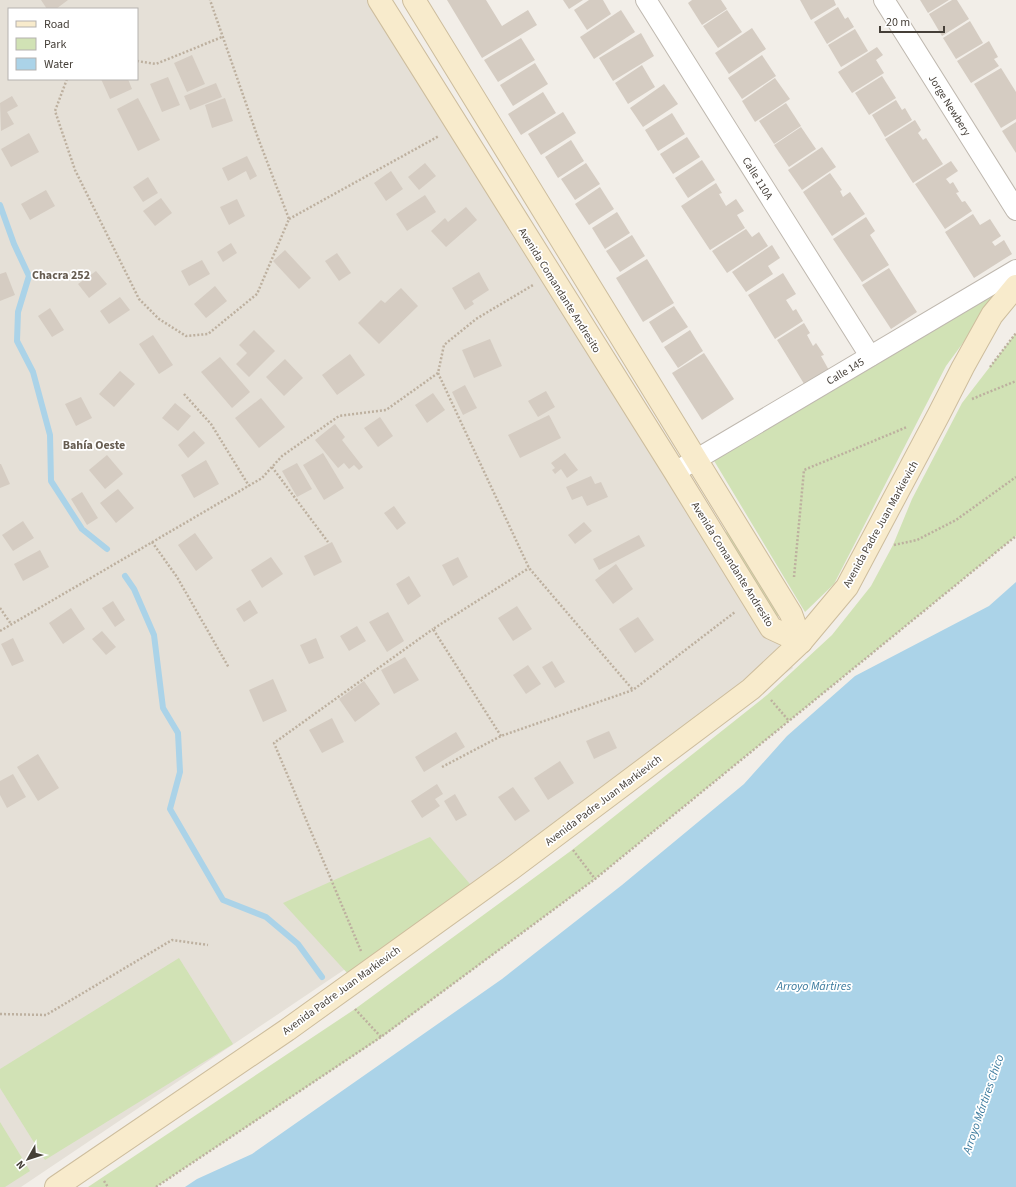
<svg xmlns="http://www.w3.org/2000/svg" width="1016" height="1187" font-family="'Source Sans 3',sans-serif">
<style>
.residential{fill:#e5e0d7;fill-rule:evenodd}
.green{fill:#d1e2b5}
.water{fill:#abd3e8}
.lines{fill:none;stroke-linecap:round;stroke-linejoin:round}
.stream{stroke:#abd3e8;stroke-width:6}
.building{fill:#d5ccc2}
.street-casing{stroke:#bfb8af;stroke-width:22}
.secondary-casing{stroke:#cdbd9d;stroke-width:24}
.path{stroke:#bdb09f;stroke-width:2.5;stroke-dasharray:2 2;stroke-linecap:butt}
.street{stroke:#fff;stroke-width:20}
.secondary{stroke:#f8ebcc;stroke-width:22}
.labels{text-anchor:middle;stroke-width:3.5;stroke-linejoin:round;paint-order:stroke}
.street-label{font-size:11px;fill:#453f38;stroke:#fff}
.neighbourhood-label{font-size:12px;font-weight:bold;fill:#665c50;stroke:#fff}
.water-label{font-size:12px;font-style:italic;fill:#3b7a9d;stroke:#fff}
</style>
<rect width="100%" height="100%" fill="#f2eee8"/>
<!-- residential -->
<path class="residential" d="M0,0h383l410,668 -772,519h-21zM9,9h128v70h-128z"/>
<!-- green -->
<g class="green">
<polygon points="1007,283 946,366 834,584 805,612 713,459"/>
<polygon points="1016,333 1016,536 595,879 382,1037 156,1187 88,1187 355,1009 572,850 767,695 832,635 871,586 893,545 912,499 962,403"/>
<polygon points="727,532 731,532 781,613 778,616 775,615 724,534"/>
<polygon points="430,837 475,890 349,975 283,903"/>
<polygon points="179,958 233,1044 45,1160 0,1088 0,1069"/>
<polygon points="0,1122 30,1171 5,1187 0,1187"/>
</g>
<!-- water -->
<polygon class="water" points="1016,582 1016,1187 185,1187 197,1179 252,1154 502,979 622,885 744,784 787,736 855,676 989,606"/>
<g class="lines">
<!-- stream -->
<g class="stream">
<polyline points="0,205 14,244 29,276 18,312 17,341 33,372 50,435 51,481 82,529 107,549"/>
<polyline points="125,576 134,589 154,635 163,708 178,733 180,772 170,809 223,900 266,917 298,944 322,977"/>
</g>
</g>
<!-- building -->
<g class="building">
<polygon points="41,0 68,0 56,9 47,9"/>
<polygon points="447,0 486,0 502,26 528,10 537,25 482,58"/>
<polygon points="563,0 583,0 569,9"/>
<polygon points="589,0 603,0 611,14 587,30 574,10"/>
<polygon points="692,0 721,0 727,9 702,25 688,3"/>
<polygon points="800,0 834,0 836,5 811,20"/>
<polygon points="920,0 949,0 928,13"/>
<polygon points="952,0 957,0 969,19 942,36 929,14"/>
<polygon points="838,7 845,19 848,17 854,27 827,44 814,22"/>
<polygon points="621,10 635,32 594,59 580,37"/>
<polygon points="727,10 742,32 718,48 703,26"/>
<polygon points="970,21 983,43 956,59 943,38"/>
<polygon points="752,28 766,49 729,74 715,53"/>
<polygon points="855,29 868,51 841,67 828,45"/>
<polygon points="641,33 654,56 613,81 599,58"/>
<polygon points="521,38 535,60 498,82 484,60"/>
<polygon points="989,41 998,57 994,59 999,66 971,83 957,61"/>
<polygon points="877,47 883,55 876,60 884,73 852,93 838,72"/>
<polygon points="192,55 205,84 187,92 174,63"/>
<polygon points="762,55 776,76 742,99 728,78"/>
<polygon points="535,63 548,84 513,106 500,85"/>
<polygon points="642,65 655,87 628,104 615,83"/>
<polygon points="1001,68 1016,92 1016,119 1001,128 974,84"/>
<polygon points="882,76 896,98 869,115 855,93"/>
<polygon points="168,77 180,105 162,112 150,84"/>
<polygon points="775,78 790,99 755,122 742,101"/>
<polygon points="101,79 128,79 132,89 110,99"/>
<polygon points="216,83 222,97 190,110 184,96"/>
<polygon points="664,84 678,104 643,127 630,108"/>
<polygon points="543,92 556,113 521,135 508,114"/>
<polygon points="12,96 18,106 7,112 14,124 1,131 0,103"/>
<polygon points="138,98 160,140 138,151 117,109"/>
<polygon points="225,98 233,121 212,128 205,105"/>
<polygon points="896,100 902,110 905,108 912,120 885,137 872,115"/>
<polygon points="786,103 801,126 774,144 759,121"/>
<polygon points="563,112 576,133 541,155 528,134"/>
<polygon points="672,113 685,134 658,151 645,130"/>
<polygon points="915,120 921,130 918,133 923,140 926,138 943,164 913,183 885,139"/>
<polygon points="1016,122 1016,153 1002,131"/>
<polygon points="801,127 816,149 789,167 774,145"/>
<polygon points="29,133 39,152 11,167 1,149"/>
<polygon points="687,137 700,157 673,174 660,154"/>
<polygon points="571,140 584,161 558,178 545,157"/>
<polygon points="822,147 836,167 802,190 788,170"/>
<polygon points="247,156 257,176 250,180 246,171 228,181 222,168"/>
<polygon points="702,160 715,180 688,198 675,178"/>
<polygon points="951,161 958,171 946,179 950,184 953,182 959,192 956,193 962,202 965,201 972,211 945,229 915,184"/>
<polygon points="425,163 436,176 419,190 408,177"/>
<polygon points="586,163 600,184 575,200 561,179"/>
<polygon points="391,171 403,189 386,201 374,183"/>
<polygon points="830,173 842,190 840,191 843,197 850,192 865,214 832,236 803,192"/>
<polygon points="148,177 158,193 143,202 133,187"/>
<polygon points="716,183 722,193 719,194 726,206 736,199 744,211 737,215 745,228 710,250 681,206"/>
<polygon points="600,187 614,209 589,225 575,204"/>
<polygon points="46,190 55,206 30,220 21,204"/>
<polygon points="425,195 436,212 407,231 396,214"/>
<polygon points="161,198 172,213 155,226 143,211"/>
<polygon points="237,199 245,216 229,225 220,207"/>
<polygon points="466,207 477,220 446,247 431,231 445,218 448,222"/>
<polygon points="617,212 630,233 605,249 592,228"/>
<polygon points="973,214 980,225 990,219 1001,236 992,242 995,246 1004,240 1012,254 974,278 945,232"/>
<polygon points="866,217 875,231 870,235 889,265 862,282 833,239"/>
<polygon points="746,229 752,237 759,232 768,246 727,273 712,251"/>
<polygon points="632,235 645,256 620,272 606,251"/>
<polygon points="231,243 237,253 223,262 217,252"/>
<polygon points="772,245 780,258 768,266 773,274 746,292 732,272"/>
<polygon points="285,250 311,278 299,289 273,261"/>
<polygon points="337,253 351,273 339,281 325,261"/>
<polygon points="647,259 674,303 643,322 616,278"/>
<polygon points="202,260 210,274 189,286 181,271"/>
<polygon points="889,268 917,312 891,329 862,285"/>
<polygon points="96,271 107,284 89,298 78,284"/>
<polygon points="6,272 15,295 0,301 0,274"/>
<polygon points="479,272 489,290 472,301 474,304 465,310 452,288"/>
<polygon points="783,273 796,294 786,300 793,311 796,309 803,321 775,339 748,295"/>
<polygon points="215,286 227,301 206,318 194,304"/>
<polygon points="401,288 418,306 379,344 358,323 381,300 385,303"/>
<polygon points="120,297 130,310 109,324 100,311"/>
<polygon points="674,306 688,327 662,343 649,322"/>
<polygon points="50,308 64,330 52,337 38,316"/>
<polygon points="804,323 810,333 807,335 813,346 816,343 824,355 821,356 830,372 806,387 777,340"/>
<polygon points="254,330 275,351 249,377 236,364 247,353 239,345"/>
<polygon points="690,330 703,351 678,368 664,347"/>
<polygon points="153,335 173,365 159,374 139,344"/>
<polygon points="490,339 502,366 474,378 462,350"/>
<polygon points="704,353 734,399 702,420 672,373"/>
<polygon points="350,354 365,375 337,395 322,375"/>
<polygon points="220,357 250,392 232,408 201,372"/>
<polygon points="285,359 303,378 284,396 266,377"/>
<polygon points="120,371 135,384 114,407 99,394"/>
<polygon points="465,385 477,408 463,415 452,392"/>
<polygon points="546,391 555,407 538,417 528,401"/>
<polygon points="433,393 445,410 427,423 415,405"/>
<polygon points="81,397 92,418 76,426 65,404"/>
<polygon points="261,398 285,427 259,448 235,418"/>
<polygon points="175,403 191,416 178,431 162,418"/>
<polygon points="549,415 561,438 520,458 508,435"/>
<polygon points="380,417 393,436 378,447 364,428"/>
<polygon points="335,424 345,437 342,440 363,467 359,470 354,465 349,469 344,463 338,468 315,440"/>
<polygon points="194,431 205,443 188,458 178,445"/>
<polygon points="323,453 344,488 324,500 303,465"/>
<polygon points="565,453 578,470 567,478 561,469 555,474 552,470 555,468 551,463"/>
<polygon points="107,455 123,474 105,489 89,470"/>
<polygon points="206,460 219,484 194,498 181,475"/>
<polygon points="297,463 312,489 297,497 282,471"/>
<polygon points="0,464 1,464 10,484 0,488"/>
<polygon points="591,476 595,484 601,482 608,497 587,506 582,496 572,500 566,487"/>
<polygon points="118,489 134,508 116,523 100,503"/>
<polygon points="82,492 98,518 87,525 71,499"/>
<polygon points="394,506 406,523 397,530 384,513"/>
<polygon points="23,521 34,538 13,551 2,535"/>
<polygon points="584,522 592,531 575,544 568,535"/>
<polygon points="195,533 213,558 196,571 178,545"/>
<polygon points="639,535 645,546 599,570 593,559"/>
<polygon points="332,542 342,562 314,576 304,556"/>
<polygon points="40,550 49,567 23,581 14,564"/>
<polygon points="271,557 283,574 262,588 251,570"/>
<polygon points="458,557 468,577 453,586 442,565"/>
<polygon points="616,564 633,589 613,604 595,580"/>
<polygon points="409,576 421,596 408,605 396,584"/>
<polygon points="250,600 258,613 244,622 236,609"/>
<polygon points="113,601 125,620 115,627 102,608"/>
<polygon points="517,606 532,629 513,641 498,618"/>
<polygon points="71,608 85,629 63,644 49,623"/>
<polygon points="388,612 404,641 387,652 369,622"/>
<polygon points="638,617 654,640 635,653 619,629"/>
<polygon points="357,626 366,641 349,651 340,636"/>
<polygon points="102,631 116,647 106,655 92,639"/>
<polygon points="13,638 24,661 12,666 1,644"/>
<polygon points="316,638 324,658 309,664 300,645"/>
<polygon points="405,657 419,680 394,694 381,670"/>
<polygon points="552,661 565,682 555,688 542,667"/>
<polygon points="528,665 541,684 526,694 513,675"/>
<polygon points="273,679 287,711 263,722 249,690"/>
<polygon points="364,681 380,704 355,722 339,699"/>
<polygon points="332,718 344,742 322,753 309,730"/>
<polygon points="609,731 617,748 594,759 586,741"/>
<polygon points="456,732 465,747 424,772 415,757"/>
<polygon points="38,754 59,788 38,801 17,767"/>
<polygon points="560,761 574,783 548,800 534,778"/>
<polygon points="13,774 26,797 7,808 0,795 0,781"/>
<polygon points="437,784 443,794 435,799 440,806 422,818 411,801"/>
<polygon points="513,787 530,811 515,821 498,797"/>
<polygon points="455,794 467,815 456,821 444,801"/>
</g>
<g class="lines">
<defs>
<g id="street">
<polyline points="646,0 870,356"/>
<polyline points="884,0 1016,210"/>
<polyline points="675,472 1016,270"/>
</g>
<g id="secondary">
<polyline points="379,0 675,472 771,628 801,642"/>
<polyline points="414,0 791,614 801,642"/>
<polyline points="56,1187 287,1030 511,869 751,689 801,642 847,587 939,414 963,367 992,315 1016,286"/>
</g>
</defs>
<!-- street casing -->
<use href="#street" class="street-casing"/>
<!-- secondary casing -->
<use href="#secondary" class="secondary-casing"/>
<!-- path -->
<g class="path">
<polyline points="137,61 156,64 222,37"/>
<polyline points="67,79 55,111 75,170 139,299 159,319 186,336 208,334 257,294 289,219 258,138 210,0"/>
<polyline points="289,219 439,136"/>
<polyline points="990,367 1016,333"/>
<polyline points="438,373 529,568 633,690"/>
<polyline points="184,394 211,424 249,486"/>
<polyline points="972,399 1016,381"/>
<polyline points="272,467 328,542"/>
<polyline points="152,542 177,577 229,668"/>
<polyline points="894,545 917,540 956,520 1016,477"/>
<polyline points="794,577 804,470 907,427"/>
<polyline points="0,608 11,624"/>
<polyline points="0,631 262,478 282,456 339,416 386,410 438,373 444,345 476,319 533,285"/>
<polyline points="771,700 789,721"/>
<polyline points="501,736 433,629 529,568"/>
<polyline points="442,767 501,736 633,690 735,612"/>
<polyline points="573,850 595,879"/>
<polyline points="361,951 274,743 433,629"/>
<polyline points="355,1009 381,1037"/>
<polyline points="0,1014 46,1015 172,940 208,945"/>
<polyline points="104,1181 108,1187"/>
<polyline points="156,1187 381,1037 595,879 1016,536"/>
</g>
<!-- street -->
<use href="#street" class="street"/>
<!-- secondary -->
<use href="#secondary" class="secondary"/>
</g>
<g class="labels">
<!-- street labels -->
<g class="street-label">
<text transform="translate(950 105) rotate(58)" y="4">Jorge Newbery</text>
<text transform="translate(758 178) rotate(58)" y="4">Calle 110A</text>
<text transform="translate(560 290) rotate(58)" y="4">Avenida Comandante Andresito</text>
<text transform="translate(845 371) rotate(-31)" y="4">Calle 145</text>
<text transform="translate(880 524) rotate(-61)" y="4">Avenida Padre Juan Markievich</text>
<text transform="translate(733 564) rotate(58)" y="4">Avenida Comandante Andresito</text>
<text transform="translate(603 800) rotate(-37)" y="4">Avenida Padre Juan Markievich</text>
<text transform="translate(341 990) rotate(-36)" y="4">Avenida Padre Juan Markievich</text>
</g>
<!-- neighbourhood labels -->
<g class="neighbourhood-label">
<text x="61" y="279">Chacra 252</text>
<text x="94" y="449">Bahía Oeste</text>
</g>
<!-- water labels -->
<g class="water-label">
<text x="814" y="990">Arroyo Mártires</text>
<text transform="translate(983 1104) rotate(-71)" y="4">Arroyo Mártires Chico</text>
</g>
</g>
<!-- legend -->
<rect x="8" y="8" width="130" height="72" fill="#ffffff" stroke="#b5b2af"/>
<rect x="16" y="21" width="20" height="6" fill="#f8ebcc" stroke="#b5b2af"/>
<text x="44" y="28" font-size="12" fill="#453f38">Road</text>
<rect x="16" y="38" width="20" height="12" fill="#d1e2b5" stroke="#b5b2af"/>
<text x="44" y="48" font-size="12" fill="#453f38">Park</text>
<rect x="16" y="58" width="20" height="12" fill="#abd3e8" stroke="#b5b2af"/>
<text x="44" y="68" font-size="12" fill="#453f38">Water</text>
<!-- north arrow -->
<g transform="translate(28 1159) rotate(231)" stroke="#ffffff" stroke-width="3" paint-order="stroke">
<path d="M0-3L7 15L0 10L-7 15Z" fill="#453f38"/>
<text y="-6" font-size="11" font-weight="bold" text-anchor="middle" fill="#453f38">N</text>
</g>
<!-- scale -->
<path d="M880 26v6h64v-6" fill="none" stroke="#453f38" stroke-width="2"/>
<text x="886" y="26" font-size="12" fill="#453f38" stroke="#ffffff" stroke-width="3" paint-order="stroke">20 m</text>
</svg>
